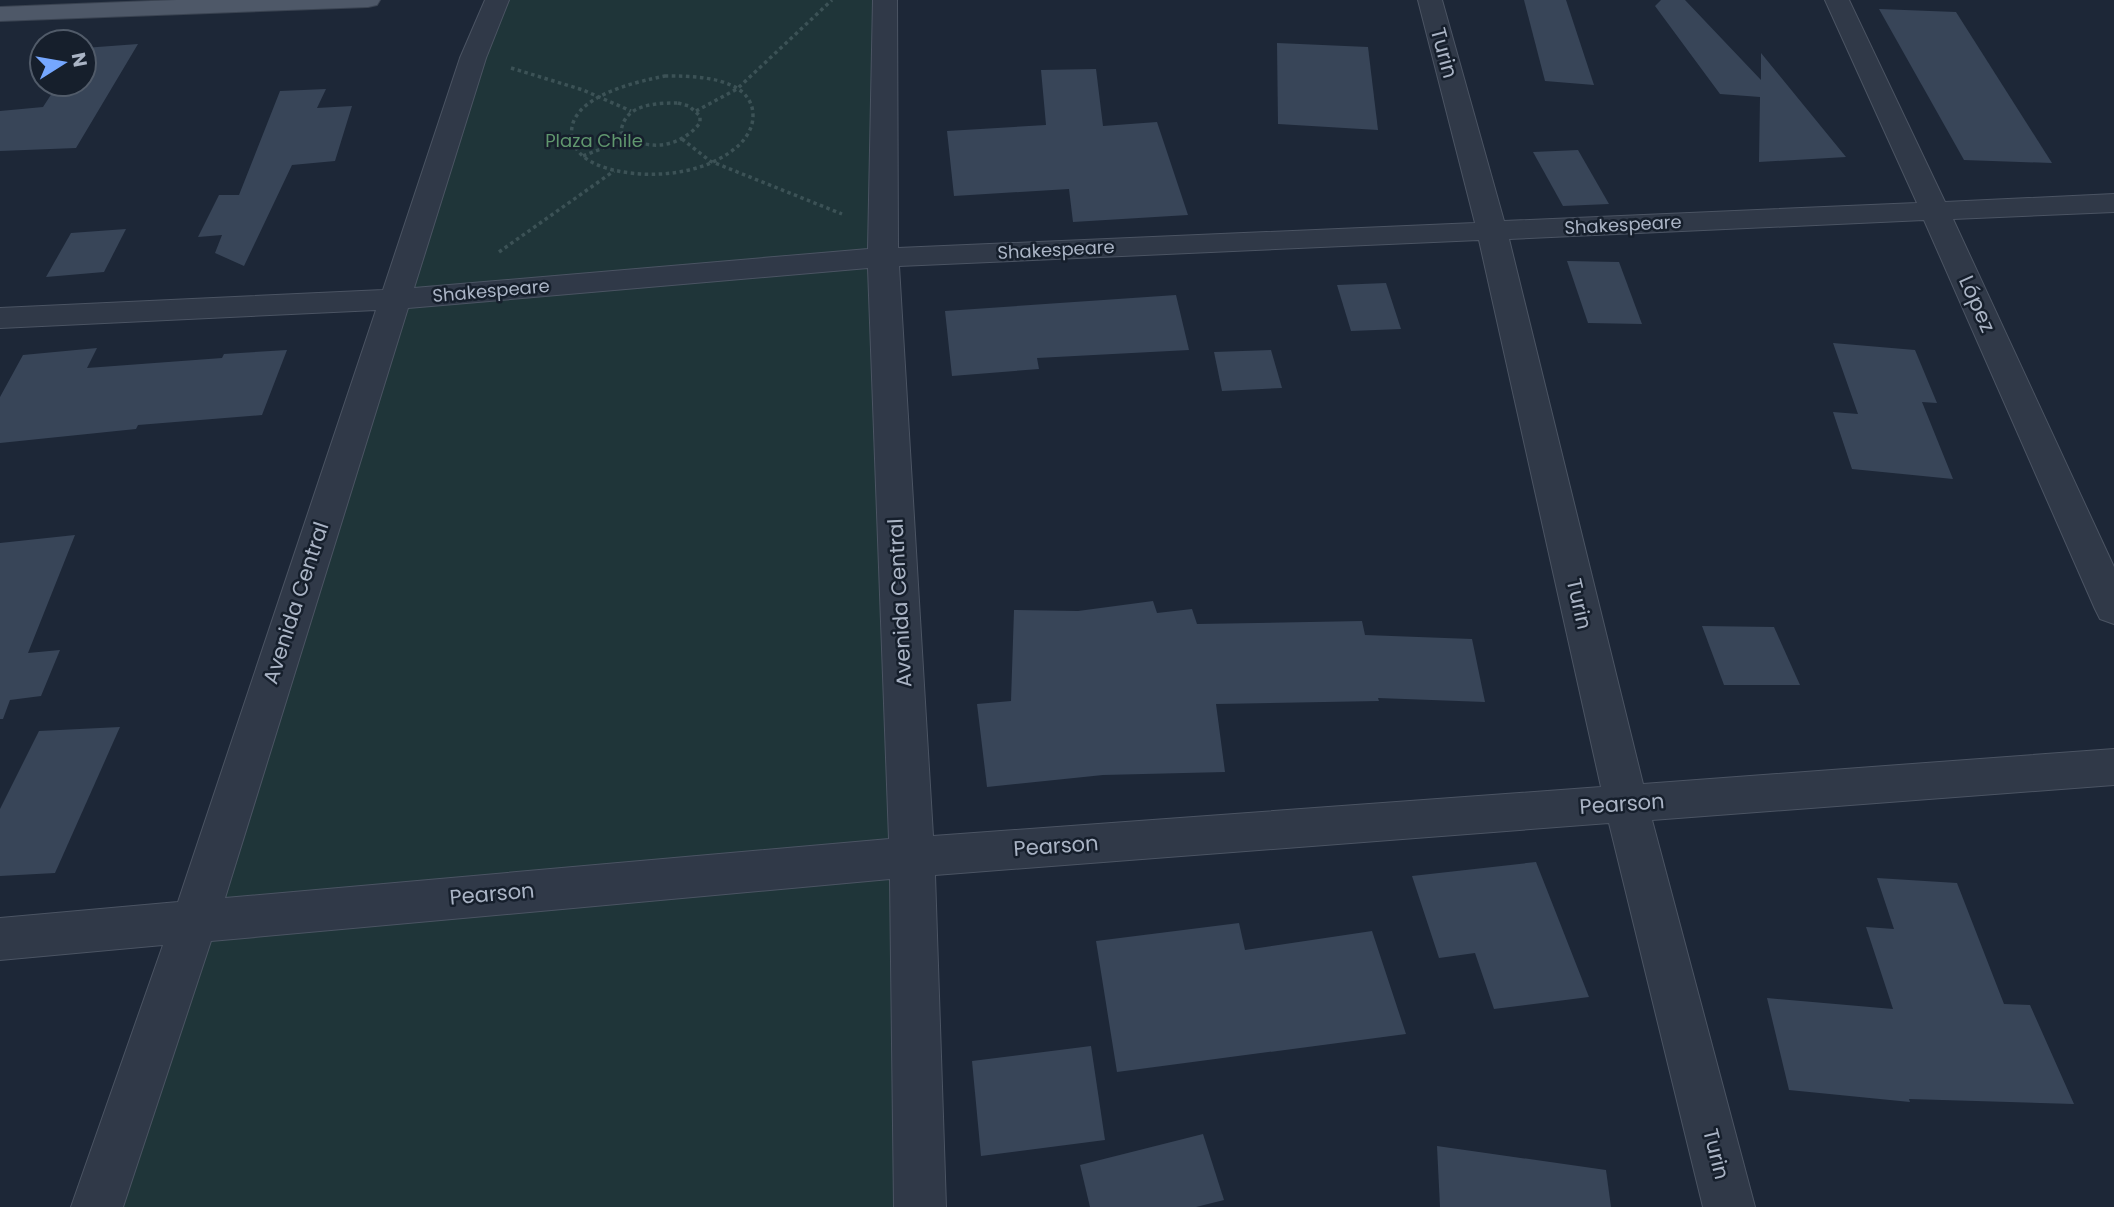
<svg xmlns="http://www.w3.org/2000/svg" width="2114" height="1207" font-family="Poppins,sans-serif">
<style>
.green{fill:#1f3539}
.building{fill:#384558}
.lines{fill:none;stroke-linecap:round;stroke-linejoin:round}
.minor-casing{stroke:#4b5463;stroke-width:2}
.major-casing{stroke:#3a4351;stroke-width:2}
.path{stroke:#3c5256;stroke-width:3.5;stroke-dasharray:3.5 3.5;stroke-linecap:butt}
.minor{fill:#303948;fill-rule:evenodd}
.major{fill:#4e5868;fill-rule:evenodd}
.labels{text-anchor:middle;stroke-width:5;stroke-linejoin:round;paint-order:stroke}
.far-park-label{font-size:18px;fill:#60976e;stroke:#161f2c}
.far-street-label{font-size:18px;fill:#aab4c5;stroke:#161f2c}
.street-label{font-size:21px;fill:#aab4c5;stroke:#161f2c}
</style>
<rect width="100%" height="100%" fill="#1d2737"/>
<!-- green -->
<polygon class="green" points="497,0 886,0 920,1207 96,1207"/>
<!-- building -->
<g class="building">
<polygon points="1524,0 1566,0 1594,85 1545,81"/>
<polygon points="1661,0 1685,0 1761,80 1761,53 1846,157 1759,162 1760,97 1720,94 1655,6"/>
<polygon points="1879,9 1956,12 2052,163 1964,160"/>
<polygon points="1277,43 1368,47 1378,130 1278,124"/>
<polygon points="138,44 76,148 0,151 0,111 43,107 58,84 84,84 84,48"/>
<polygon points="1096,69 1103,126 1157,122 1188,215 1073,222 1069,189 954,196 947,131 1046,125 1041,70"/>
<polygon points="326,89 317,108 352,106 335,161 292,165 244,266 215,253 222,235 198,237 219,195 239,195 280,91"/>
<polygon points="1578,150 1609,204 1563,206 1533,152"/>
<polygon points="126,229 104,272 46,277 71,233"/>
<polygon points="1567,261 1619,262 1642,324 1588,323"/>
<polygon points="1386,283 1401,329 1351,331 1337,285"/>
<polygon points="1176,295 1189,350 1037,358 1039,369 952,376 945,311"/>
<polygon points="1833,343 1915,350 1937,403 1922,402 1953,479 1852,469 1833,412 1858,414"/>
<polygon points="97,348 87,368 222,358 224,354 287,350 262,415 138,425 136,429 0,443 0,397 23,355"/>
<polygon points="1271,350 1282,388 1222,391 1214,352"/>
<polygon points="75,535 28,653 60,650 41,696 10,700 3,719 0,719 0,543"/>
<polygon points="1153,601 1157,613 1192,609 1197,624 1362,621 1365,635 1472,639 1485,702 1378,698 1379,701 1216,704 1225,772 1103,775 987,787 977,704 1011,701 1014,610 1078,611"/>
<polygon points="1702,626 1774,627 1800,685 1724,685"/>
<polygon points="120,727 55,873 0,876 0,809 39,731"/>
<polygon points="1536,862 1589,997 1494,1009 1475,953 1439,958 1412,876"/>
<polygon points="1877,878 1957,883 2004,1004 2030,1005 2074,1104 1909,1099 1910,1102 1789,1090 1767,998 1893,1009 1866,927 1894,929"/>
<polygon points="1239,923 1245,950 1372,931 1406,1034 1117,1072 1096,941"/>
<polygon points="1091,1046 1105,1140 981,1156 972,1061"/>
<polygon points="1203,1134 1224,1200 1196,1207 1090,1207 1080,1165"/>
<polygon points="1437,1146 1606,1170 1611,1207 1440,1207"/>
</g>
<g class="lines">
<defs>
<path id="minor" d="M485,0h24l-23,58 -72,230 454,-39 5,-249h24l1,248 577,-25 -57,-223h24l62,221 413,-18 -92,-203h24l96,202 169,-8v18l-161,7 161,348v57l-14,-5 -5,-10 -171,-389 -415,19 134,545 471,-35v36l-462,35 103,387h-52l-94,-384 -674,52 11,332h-52l-4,-328 -679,62 -88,266h-52l92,-262 -163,15v-42l178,-16 198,-592 -376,18v-20l383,-18 77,-232zM1479,240l122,547 -668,49 -34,-570zM868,268l21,571 -664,59 183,-590z"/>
<polygon id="major" points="176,0 380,0 377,5 368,7 0,21 0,7"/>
</defs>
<!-- minor casing -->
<use href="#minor" class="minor-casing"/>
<!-- major casing -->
<use href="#major" class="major-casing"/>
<!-- path -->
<g class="path">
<polyline points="511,68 583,90 631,111"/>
<path d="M665,76c28,0 88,0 88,40 0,11 -6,21 -13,28 -30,29 -83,35 -122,27 -16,-3 -38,-11 -44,-27 -17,-45 61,-62 91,-68z"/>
<path d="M678,103l11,3 11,10v7c-20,25 -54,30 -79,9 3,-28 34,-29 57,-29z"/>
<polyline points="696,111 737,89 832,0"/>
<polyline points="682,139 710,161 842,214"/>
<polyline points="583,156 626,139"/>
<polyline points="499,252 614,171"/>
</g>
<!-- minor -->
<use href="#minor" class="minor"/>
<!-- major -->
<use href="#major" class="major"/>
</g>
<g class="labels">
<!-- far-park labels -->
<g class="far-park-label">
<text x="594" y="147">Plaza Chile</text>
</g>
<!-- far-street labels -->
<g class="far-street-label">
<text transform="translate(1623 225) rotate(-3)" y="6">Shakespeare</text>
<text transform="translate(1056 250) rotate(-3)" y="6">Shakespeare</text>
<text transform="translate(491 291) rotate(-5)" y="6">Shakespeare</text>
</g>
<!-- street labels -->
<g class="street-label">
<text transform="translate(1444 53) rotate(75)" y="7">Turin</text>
<text transform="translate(1977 304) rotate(66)" y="7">López</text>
<text transform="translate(296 603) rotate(-72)" y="7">Avenida Central</text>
<text transform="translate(900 603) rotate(-93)" y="7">Avenida Central</text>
<text transform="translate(1579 604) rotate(77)" y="7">Turin</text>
<text transform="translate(1622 804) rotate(-4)" y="7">Pearson</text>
<text transform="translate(1056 846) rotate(-4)" y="7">Pearson</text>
<text transform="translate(492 894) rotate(-5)" y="7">Pearson</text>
<text transform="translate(1716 1154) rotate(76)" y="7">Turin</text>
</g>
</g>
<!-- north arrow -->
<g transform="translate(63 63) rotate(79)"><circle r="33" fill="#161f2c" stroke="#515b69" stroke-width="2"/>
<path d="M0-5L12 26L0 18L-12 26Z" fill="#75a7ff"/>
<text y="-10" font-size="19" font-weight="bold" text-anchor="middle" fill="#aab4c5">N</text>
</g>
</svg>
